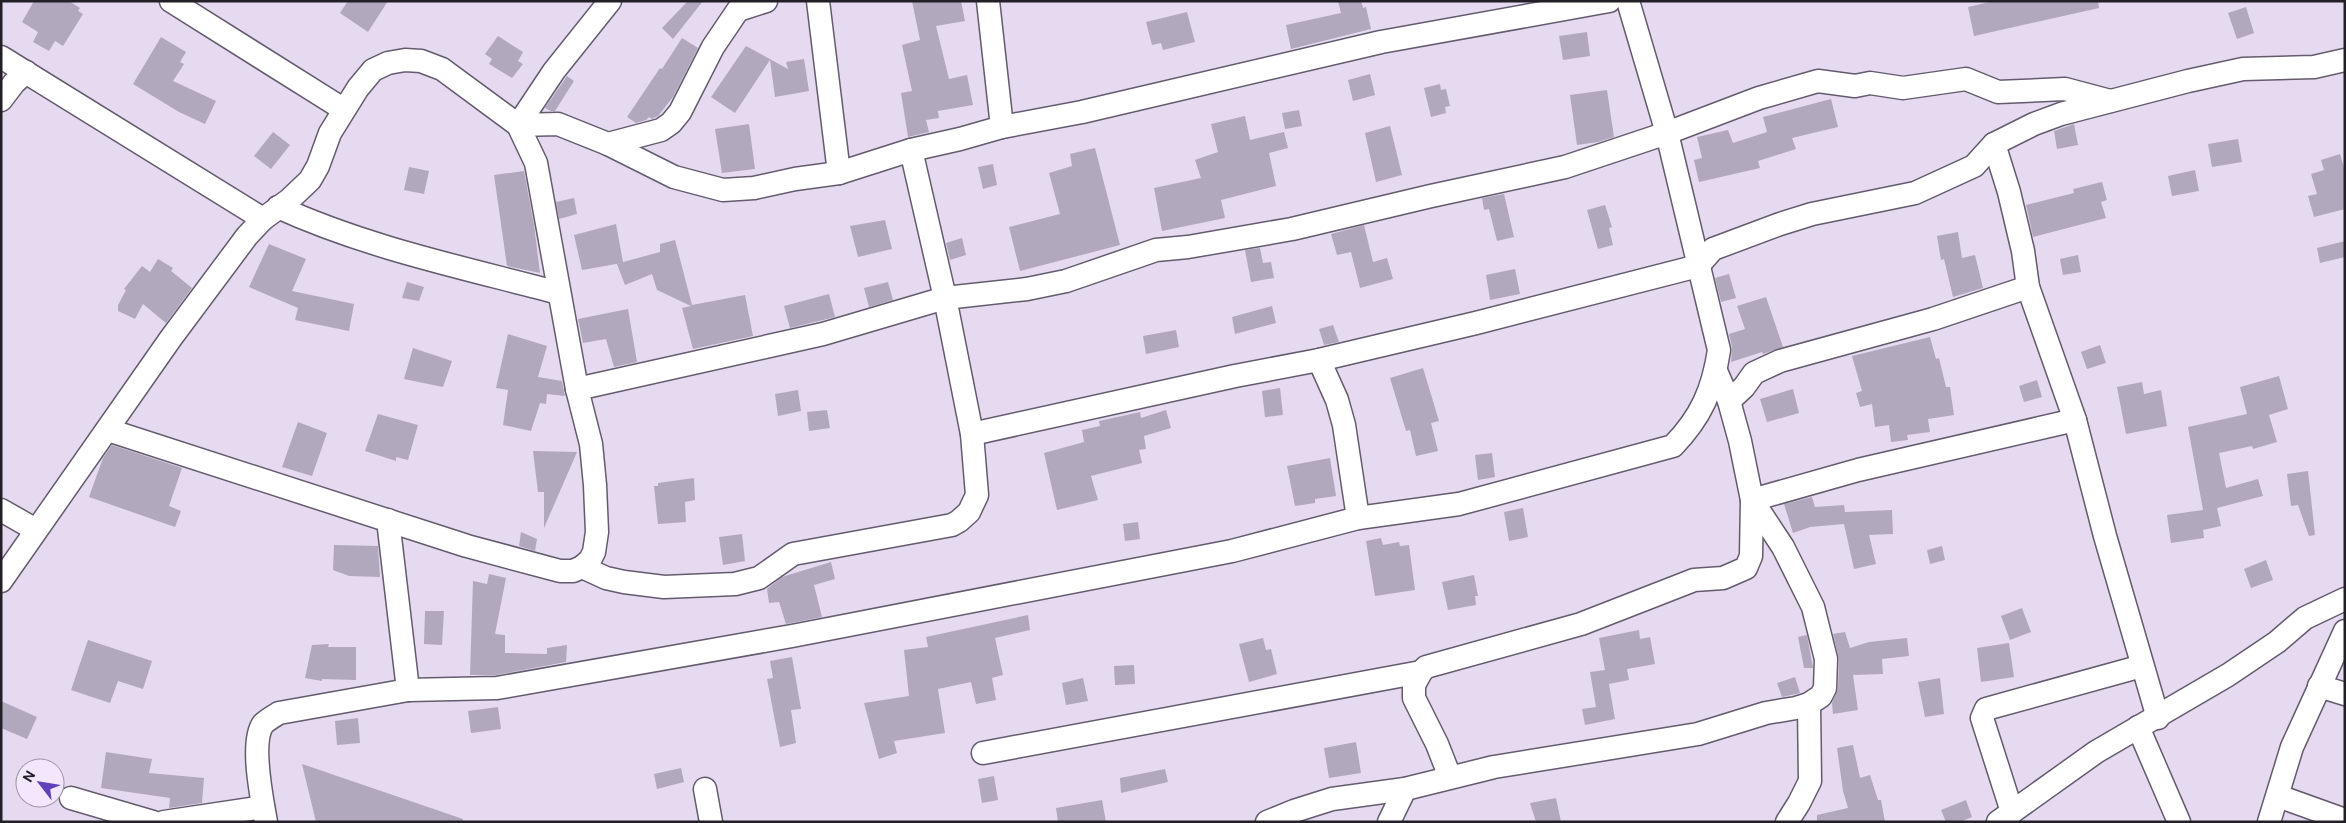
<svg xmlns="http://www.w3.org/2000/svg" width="2346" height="823" font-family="'DM Sans',sans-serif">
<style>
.building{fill:#b2a8bd}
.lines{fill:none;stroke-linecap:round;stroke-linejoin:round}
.street-casing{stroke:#645b6e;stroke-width:25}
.street{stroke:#fff;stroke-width:22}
</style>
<rect width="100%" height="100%" fill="#e5daf0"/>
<!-- building -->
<g class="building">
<polygon points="34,1 69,1 80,8 78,11 83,14 63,46 55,41 49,51 33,42 38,32 22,22"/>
<polygon points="348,1 388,1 368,32 340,13"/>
<polygon points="688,1 703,1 673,39 662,28"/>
<polygon points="912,1 961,1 965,21 936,26 949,79 967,75 973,105 938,111 939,118 926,120 929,132 908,137 901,93 912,91 902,45 920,40"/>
<polygon points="1338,1 1361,1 1363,8 1366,7 1371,29 1291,49 1286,25 1341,13"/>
<polygon points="1994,1 2098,1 2099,8 1974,36 1968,7"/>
<polygon points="2246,7 2254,33 2237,39 2228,13"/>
<polygon points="1187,12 1195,42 1163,50 1161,43 1152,45 1146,22"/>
<polygon points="1587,32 1590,56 1563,60 1559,36"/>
<polygon points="498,36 523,52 518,61 523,64 512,78 489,64 492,59 485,54"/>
<polygon points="161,37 186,52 180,62 184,64 173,81 216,101 205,124 179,112 133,84"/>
<polygon points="682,38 698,48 673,97 658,116 652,119 649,117 646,120 636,123 627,117 660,68 662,69"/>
<polygon points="746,46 788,69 786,62 804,59 809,91 775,97 770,60 735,113 711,97"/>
<polygon points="1370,74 1375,95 1353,101 1348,80"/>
<polygon points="567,76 574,81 555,111 551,111 545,108"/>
<polygon points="1440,84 1441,90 1446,89 1450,106 1445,107 1446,113 1431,117 1424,88"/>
<polygon points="1607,90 1614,137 1598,142 1577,145 1570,95"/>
<polygon points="1831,99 1838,127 1792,138 1796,149 1758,161 1760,168 1699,182 1694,160 1702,158 1697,137 1728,130 1733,143 1767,132 1763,117"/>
<polygon points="1299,110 1302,126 1285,129 1282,113"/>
<polygon points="1245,116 1250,140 1284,132 1288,148 1269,153 1276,186 1221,200 1225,218 1162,231 1154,188 1201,178 1195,160 1218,152 1211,124"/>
<polygon points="749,124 755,169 722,173 715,129"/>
<polygon points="2074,124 2078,145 2057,149 2054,131"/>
<polygon points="1390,126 1402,175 1376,182 1365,133"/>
<polygon points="273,132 290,145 271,169 254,156"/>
<polygon points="2238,139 2242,162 2212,167 2208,144"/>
<polygon points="1095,148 1120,245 1020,271 1009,227 1060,214 1049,173 1072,166 1070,154"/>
<polygon points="2340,154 2345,171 2345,209 2314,217 2308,196 2317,194 2311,174 2324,170 2321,160"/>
<polygon points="993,164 997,185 983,189 978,167"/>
<polygon points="409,167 429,171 424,194 404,190"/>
<polygon points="2195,170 2199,191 2172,196 2168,176"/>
<polygon points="524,171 534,225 540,273 507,266 494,175"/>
<polygon points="2102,182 2107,200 2101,202 2106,218 2033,237 2026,205 2074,193 2073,189"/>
<polygon points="1504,194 1514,237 1497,241 1489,209 1484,210 1482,198"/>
<polygon points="574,198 577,214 559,219 556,202"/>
<polygon points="1605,205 1612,227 1609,228 1613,245 1598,249 1587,210"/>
<polygon points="885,220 892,249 858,257 850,226"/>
<polygon points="616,224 623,262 660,252 660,244 675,240 692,305 745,295 753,336 693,349 682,308 691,306 657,290 652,274 625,285 617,264 622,263 582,270 574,235"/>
<polygon points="1364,225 1373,262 1387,258 1393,279 1360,288 1351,252 1337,255 1331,234"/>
<polygon points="1958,232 1962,258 1975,255 1983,288 1953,297 1944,259 1941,260 1937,236"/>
<polygon points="962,238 966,255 950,260 946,243"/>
<polygon points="2345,241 2345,257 2320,263 2317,248"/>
<polygon points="269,244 306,259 292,291 354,304 349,331 295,320 298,308 249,287"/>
<polygon points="1260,248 1263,263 1271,262 1274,278 1251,282 1245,250"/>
<polygon points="2078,255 2081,272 2063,275 2060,259"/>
<polygon points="158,259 173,268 171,271 192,288 166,323 143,304 135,319 118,311 118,305 126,290 124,289 142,266 150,272"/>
<polygon points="1515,269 1520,294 1490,300 1486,275"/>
<polygon points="1729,274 1736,298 1721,302 1715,278"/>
<polygon points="407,282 424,287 419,301 402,298"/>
<polygon points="888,282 893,300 869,307 864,288"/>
<polygon points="829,294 835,317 790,328 784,306"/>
<polygon points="1766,297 1783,347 1763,354 1762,352 1731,362 1732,347 1729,334 1745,329 1737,306"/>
<polygon points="1272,306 1276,323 1235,334 1232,317"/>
<polygon points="628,309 637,362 614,367 606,339 583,343 578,319"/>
<polygon points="1333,325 1339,342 1324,345 1319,329"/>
<polygon points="1176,330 1179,347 1146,354 1143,336"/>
<polygon points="508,334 547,346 538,377 562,381 565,396 547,394 546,404 540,403 531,431 503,425 508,390 496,388"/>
<polygon points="1930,337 1936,359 1939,358 1946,387 1950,387 1954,415 1928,419 1930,432 1907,435 1908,440 1891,442 1889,425 1875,427 1872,404 1860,407 1856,393 1862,391 1852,356"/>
<polygon points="2100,345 2106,363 2087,369 2081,352"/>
<polygon points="413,348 452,361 443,387 404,379"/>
<polygon points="1423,368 1439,421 1431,423 1438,451 1416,456 1410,430 1406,431 1390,378"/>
<polygon points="2279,376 2288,409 2269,415 2277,442 2253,449 2252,446 2219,453 2226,488 2258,479 2263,496 2217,508 2221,526 2203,530 2204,538 2171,543 2167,515 2203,510 2188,427 2247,414 2240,387"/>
<polygon points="2037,380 2042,397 2024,402 2019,386"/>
<polygon points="2142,382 2144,394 2161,390 2167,426 2126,434 2117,387"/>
<polygon points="1280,388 1283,415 1265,417 1262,391"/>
<polygon points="1793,389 1799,413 1767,422 1760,399"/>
<polygon points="798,390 801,411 778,416 775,394"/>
<polygon points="827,410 830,428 809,431 807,412"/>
<polygon points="1166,410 1171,428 1144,436 1146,449 1139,450 1142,463 1091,476 1098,500 1057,510 1044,453 1084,442 1082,430 1100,426 1099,421 1140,412 1141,418"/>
<polygon points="378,414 418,425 408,460 396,457 396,461 365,451"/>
<polygon points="298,422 327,433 312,476 282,467"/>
<polygon points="112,445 182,468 169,506 181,511 175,527 89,497 103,458"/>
<polygon points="533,451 577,452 544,528 544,492 538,492"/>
<polygon points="1492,453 1495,477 1478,480 1475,455"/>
<polygon points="1330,458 1336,496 1315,499 1315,503 1295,506 1287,466"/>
<polygon points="2308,471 2315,535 2309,536 2298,505 2291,506 2287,474"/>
<polygon points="694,478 695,500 685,502 686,522 658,524 654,486 658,486 658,483"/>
<polygon points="1812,497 1815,507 1844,505 1845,512 1892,510 1893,534 1869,535 1876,564 1854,569 1844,524 1810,527 1793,533 1784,504"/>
<polygon points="1523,508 1528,537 1509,541 1504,512"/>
<polygon points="1138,522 1140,539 1125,541 1123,524"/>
<polygon points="521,532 537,539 535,551 519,546"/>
<polygon points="742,534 745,561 723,565 719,537"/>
<polygon points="1381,538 1383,545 1399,542 1400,546 1409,545 1415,590 1375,596 1366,541"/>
<polygon points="334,545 378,546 380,577 349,576 333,570"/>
<polygon points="1942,546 1945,560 1930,564 1927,550"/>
<polygon points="2266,560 2273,580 2251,588 2244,569"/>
<polygon points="831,562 835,579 814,585 822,617 786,624 779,602 769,603 767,589 782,577"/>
<polygon points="489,574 506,578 495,634 505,635 505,653 547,654 547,648 567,645 566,662 496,675 470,675 473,581 487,584"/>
<polygon points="1474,575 1478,596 1475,596 1476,605 1448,610 1442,582"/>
<polygon points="2022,608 2031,632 2010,640 2001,616"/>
<polygon points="425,611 444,611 442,645 424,644"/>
<polygon points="1028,615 1030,630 995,638 1003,675 992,678 996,700 976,704 971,682 938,689 945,733 894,741 897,753 879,759 864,703 909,696 904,650 928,647 926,637"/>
<polygon points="1639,630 1640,639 1650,637 1655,664 1627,669 1629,680 1609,684 1615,719 1585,725 1582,709 1596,707 1590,672 1605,670 1599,638"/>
<polygon points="1845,632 1850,648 1869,642 1907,638 1909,656 1882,659 1883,674 1853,675 1858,710 1833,714 1832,703 1838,689 1839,659 1833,634"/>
<polygon points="1807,635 1813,668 1804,668 1798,637"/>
<polygon points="1263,638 1266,650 1271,649 1277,674 1249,682 1239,644"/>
<polygon points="88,640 152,661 143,689 118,681 110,703 71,690"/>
<polygon points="2009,643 2014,677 1981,682 1977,648"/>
<polygon points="329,644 328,647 356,647 356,680 322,679 322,681 305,678 312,645"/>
<polygon points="792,657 801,709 791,710 796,743 780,747 767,679 773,678 770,661"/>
<polygon points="1134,665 1135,684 1115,685 1114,666"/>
<polygon points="1795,677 1800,693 1782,697 1777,683"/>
<polygon points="1083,678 1088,701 1066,705 1062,683"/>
<polygon points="1940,678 1944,714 1925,717 1918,682"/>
<polygon points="1,701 37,717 27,739 1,728"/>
<polygon points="498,707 501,729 471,733 468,711"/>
<polygon points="358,718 360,743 337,745 335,721"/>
<polygon points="1356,742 1361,773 1329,778 1324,748"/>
<polygon points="1853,745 1860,778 1870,775 1878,800 1881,800 1885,822 1817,822 1817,815 1848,808 1843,791 1837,748"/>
<polygon points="106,752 152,759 149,773 204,778 202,803 169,808 170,798 101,788"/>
<polygon points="302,764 463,819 462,822 316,822"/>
<polygon points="681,768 684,782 657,789 654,774"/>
<polygon points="1165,769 1168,782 1121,793 1120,778"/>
<polygon points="994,776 998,800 982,803 978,779"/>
<polygon points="1556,798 1561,822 1536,822 1530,803"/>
<polygon points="1102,800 1106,822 1058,822 1056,808"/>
<polygon points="1966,800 1972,817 1960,822 1946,822 1941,810"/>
</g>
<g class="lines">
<defs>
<g id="street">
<polyline points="171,1 343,109"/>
<polyline points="818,1 839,173"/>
<polyline points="988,1 1002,127"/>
<polyline points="1,57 263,219"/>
<polyline points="1,100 14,83 26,72"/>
<polyline points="608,144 661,130 671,123 680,112 713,47 738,10 766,1"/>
<polyline points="1994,144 2009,192 2023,251 2028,287 2075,420 2105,536 2158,718"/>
<path d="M278,207c90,41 187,61 281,86"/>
<polyline points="1319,360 1337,400 1344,425 1358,518"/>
<polyline points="577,389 823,334 945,298 1027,289 1066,281 1156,250 1188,247 1292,229 1431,196 1565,167 1667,133 1759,98 1818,81 1855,86 1870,83 1903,88 1966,79 1998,92 2065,89 2110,101"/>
<polyline points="1729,401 1744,387 1754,373 1780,361 1933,319 2028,287"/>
<polyline points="108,430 467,546 560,571 573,571 582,567 590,560 594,552 597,532 595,485 591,444 577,389 536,163 518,125 554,71 610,1"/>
<polyline points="972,434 1235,376 1319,360 1476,323 1698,266 1713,249 1780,224 1812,214 1915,193 1974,166 1994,144 2034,124 2061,114 2188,81 2243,69 2314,67 2345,60"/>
<polyline points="1,510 36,530"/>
<polyline points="388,520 408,690"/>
<polyline points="582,567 606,578 624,582 664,587 735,584 759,578 793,554 952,525 959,521 969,512 977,495 972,434 945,298 911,150"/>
<polyline points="1,581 171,338 247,236 263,219 289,200 310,180 318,166 330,133 358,88 373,70 388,63 405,60 421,61 442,69 518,125 558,124 608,144 674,177 723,190 754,188 795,179 839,173 911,150 960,139 1002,127 1082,112 1381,42 1609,1"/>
<polyline points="2319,686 2345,694"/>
<polyline points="2138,727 2179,822"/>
<polyline points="983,753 1421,672"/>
<polyline points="1450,777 1437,744 1414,698 1414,685 1421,672 1426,667 1581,624 1694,580 1723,578 1746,568 1751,556 1752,500 1858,470 2075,420"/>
<polyline points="705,789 711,822"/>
<polyline points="2278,796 2345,820"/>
<polyline points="71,798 153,822"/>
<polyline points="2012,812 1982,718 1986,709 2142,666"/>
<polyline points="164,822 263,807"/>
<path d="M266,822c-4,-23 -16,-79 -3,-98 4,-4 11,-8 16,-11l129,-23 89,-2 295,-52 440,-85 126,-33 101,-14 214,-58c28,-29 40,-56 46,-96l-52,-217 -39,-132"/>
<polyline points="1267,822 1294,811 1332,799 1405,789 1494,767 1698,734 1766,713 1796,708 1809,704 1821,696 1825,688 1826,659 1813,607 1783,547 1752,500 1740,441 1729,401 1716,371"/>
<polyline points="1389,822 1405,789"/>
<polyline points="1787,822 1799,803 1810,781 1809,704"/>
<polyline points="1998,822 2096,752 2228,675 2277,642 2305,618 2345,599"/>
<polyline points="2269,822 2292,747 2345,631"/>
</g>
</defs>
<!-- street casing -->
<use href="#street" class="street-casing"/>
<!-- street -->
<use href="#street" class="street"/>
</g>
<!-- border -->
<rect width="2346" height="823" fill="none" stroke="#231f27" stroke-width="5"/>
<!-- north arrow -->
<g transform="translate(40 783) rotate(301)"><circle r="24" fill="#f2e7fd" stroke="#9f97a7"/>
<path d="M0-4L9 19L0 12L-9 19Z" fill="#6041b9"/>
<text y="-8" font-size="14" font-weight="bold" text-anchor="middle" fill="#231f27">N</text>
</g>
</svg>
